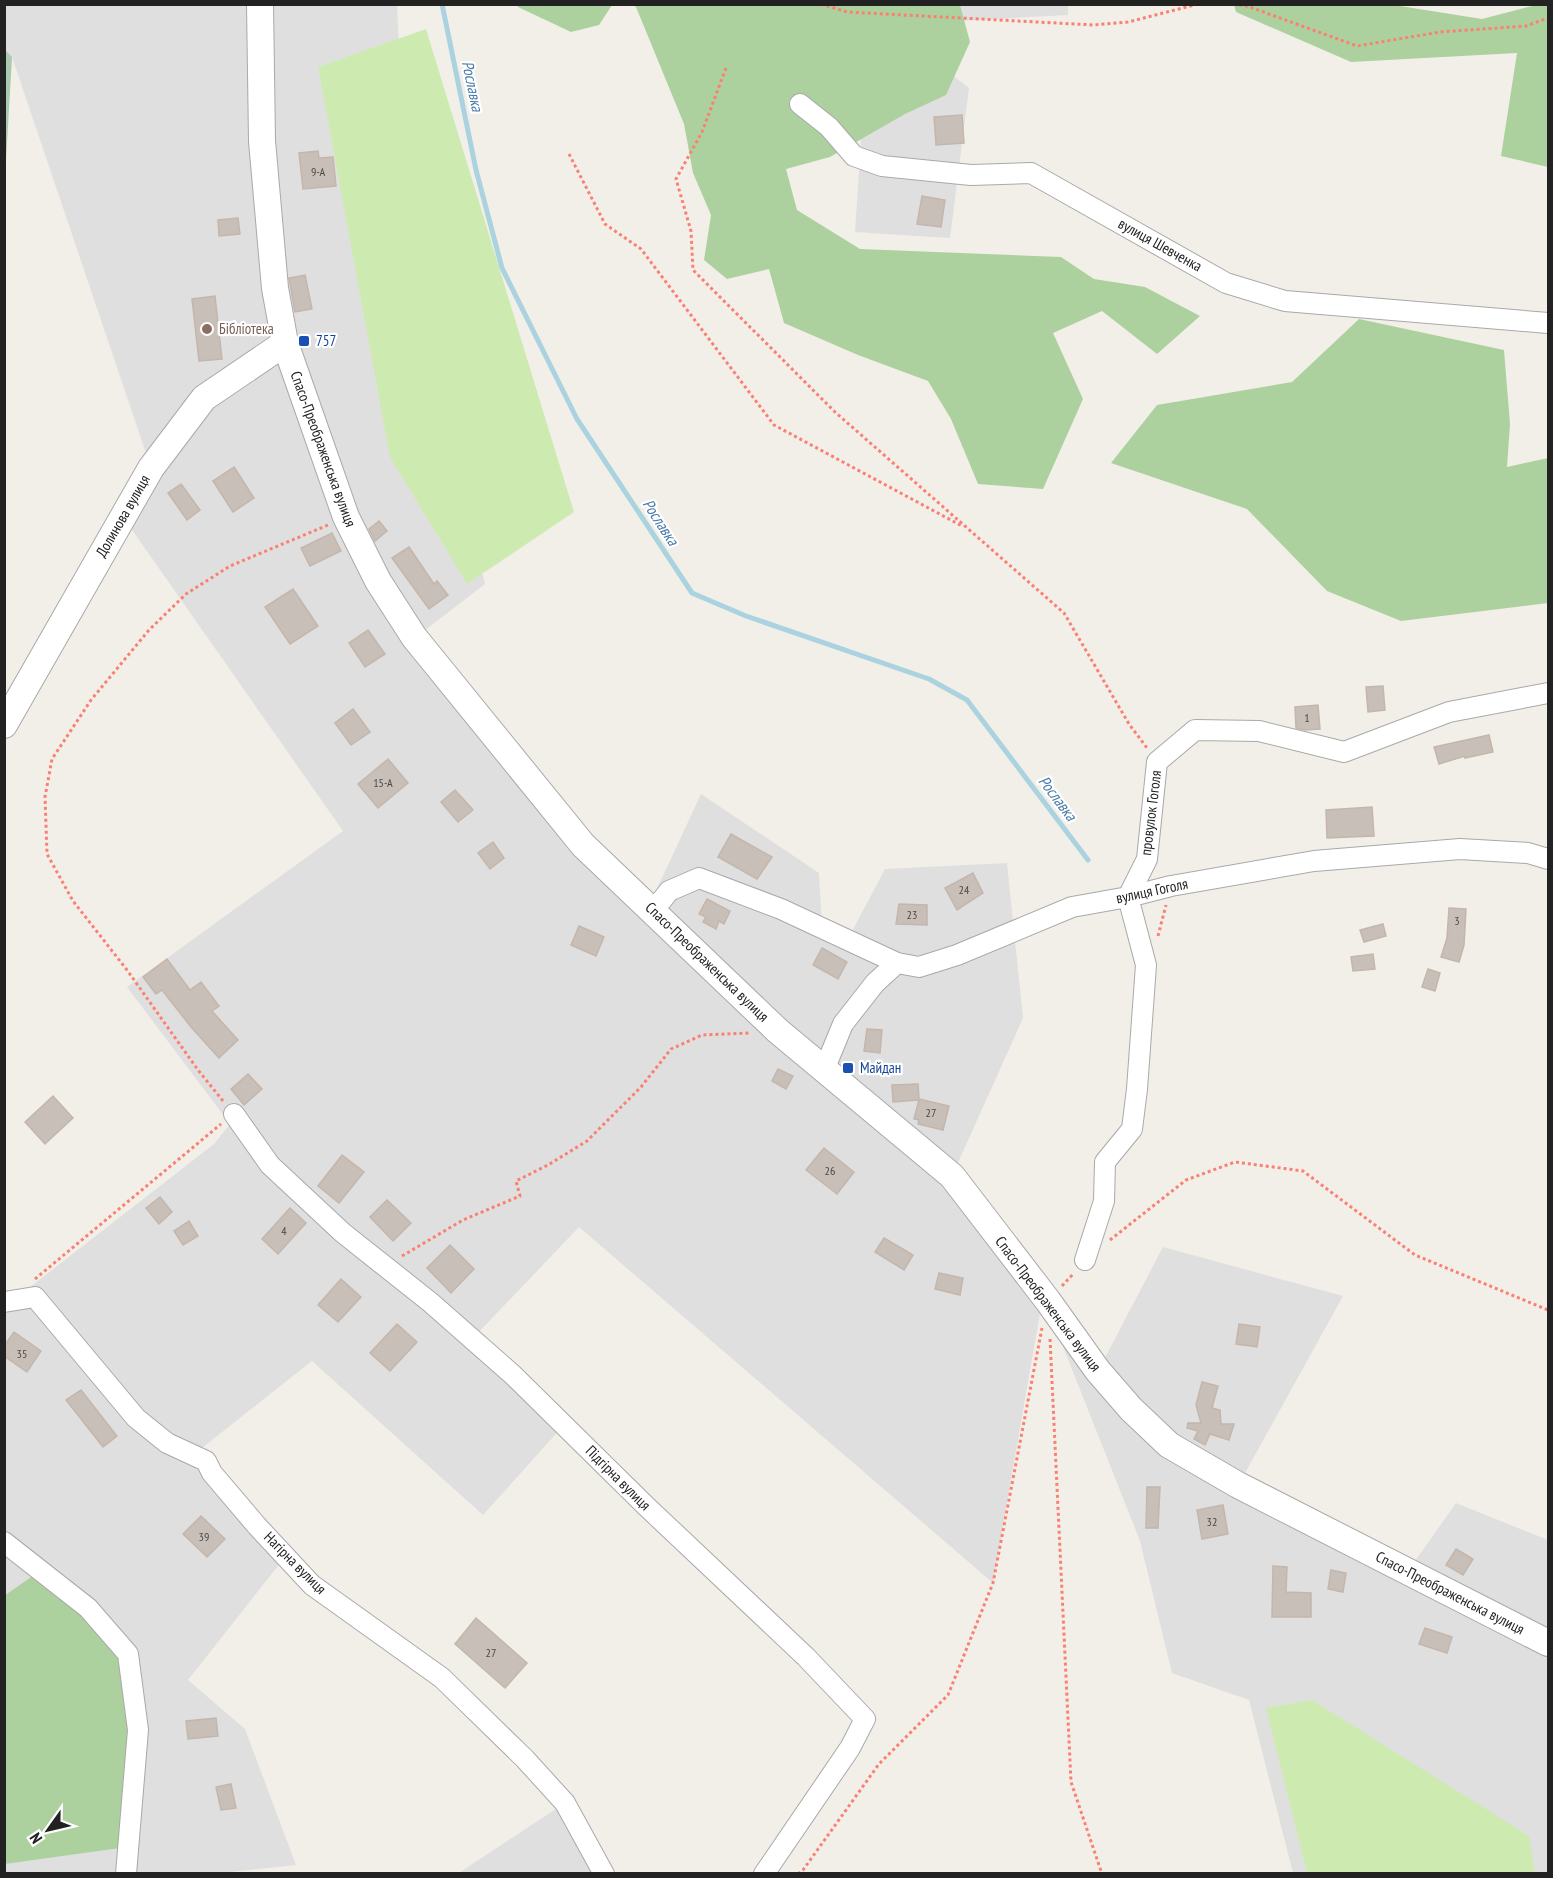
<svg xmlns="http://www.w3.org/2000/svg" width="1553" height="1878" font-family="'PT Sans Narrow',sans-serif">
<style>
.residential{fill:#e0dfdf}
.grass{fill:#cdebb0}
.forest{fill:#add19e}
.cemetery{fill:#aacbaf}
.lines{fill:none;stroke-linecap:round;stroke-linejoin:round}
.stream{stroke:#aad3df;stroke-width:5}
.building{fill:#c7bfb8;stroke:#c4b6ab;stroke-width:1.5}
.minor-casing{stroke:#a9a9a9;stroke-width:22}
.tertiary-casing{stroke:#a9a9a9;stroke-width:28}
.path{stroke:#fa8072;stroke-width:3;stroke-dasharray:3 3;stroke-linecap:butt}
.minor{stroke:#fff;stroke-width:20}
.tertiary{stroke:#fff;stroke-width:26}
.education-dot{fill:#8d6e63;stroke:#fff;stroke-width:2}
.transit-dot{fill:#1a4fb4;stroke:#fff;stroke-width:2}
.labels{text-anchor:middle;stroke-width:4.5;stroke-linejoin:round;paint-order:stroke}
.number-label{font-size:12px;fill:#4b4948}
.street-label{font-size:15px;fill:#222;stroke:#fff}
.education-label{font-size:15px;fill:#785e54;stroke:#fff;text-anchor:start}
.transit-label{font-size:15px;fill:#164399;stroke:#fff;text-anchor:start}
.water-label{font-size:16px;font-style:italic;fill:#4a7aab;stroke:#fff}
</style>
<rect width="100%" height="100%" fill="#f2efe9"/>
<!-- residential -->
<g class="residential">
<polygon points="5,5 397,5 408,262 485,584 415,638 583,845 649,906 701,794 819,873 822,929 849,937 885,869 1007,863 1023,1018 952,1176 1043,1295 1098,1371 1163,1247 1343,1296 1239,1484 1408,1571 1456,1503 1548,1540 1548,1873 1293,1873 1249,1700 1172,1673 1140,1541 1043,1296 993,1583 579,1227 475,1336 563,1426 483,1515 312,1361 193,1455 285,1557 188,1680 245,1729 296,1865 212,1874 5,1874 4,1864 128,1847 138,1730 128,1654 88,1608 41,1570 5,1596 5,1296 25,1291 214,1144 230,1124 127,987 343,831 123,517 151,468 12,57 5,50"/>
<polygon points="729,5 1068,5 1068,15 887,25 969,88 950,238 855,232 861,140 744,164"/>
<polygon points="565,1803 604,1874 457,1874"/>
</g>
<!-- grass -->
<g class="grass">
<polygon points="426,29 574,512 467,584 390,457 318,67"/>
<polygon points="1312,1700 1529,1836 1535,1873 1307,1873 1266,1708"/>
</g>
<!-- forest -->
<g class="forest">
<polygon points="518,5 518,4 612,5 599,25 571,32 518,7"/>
<polygon points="633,5 960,5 970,42 946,95 905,114 830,157 786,169 797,210 860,249 1061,257 1094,279 1145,287 1200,316 1157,354 1102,311 1053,333 1083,399 1043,489 978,484 951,419 928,381 858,355 784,323 769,269 727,279 704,260 711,215 693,173 684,124 636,7"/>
<polygon points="1234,5 1394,5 1482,19 1536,5 1548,5 1548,167 1501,156 1517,53 1351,62 1236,12"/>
<polygon points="1359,319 1504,350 1510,424 1507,467 1548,458 1548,603 1401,621 1327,591 1247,509 1111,463 1157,405 1292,382"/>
<polygon points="41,1570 128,1654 138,1730 128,1847 5,1864 4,1596"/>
</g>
<!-- cemetery -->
<polygon class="cemetery" points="5,50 12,57 5,178"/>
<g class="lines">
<!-- stream -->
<polyline class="stream" points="442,4 476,170 502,268 577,419 692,593 746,616 929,679 967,700 1088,860"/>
</g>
<!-- building -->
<g class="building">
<polygon points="962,115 964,143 936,145 934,117"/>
<polygon points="318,151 319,158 333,157 336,186 303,189 299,153"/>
<polygon points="922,196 945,200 941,227 917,224"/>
<polygon points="238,218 240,234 219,236 218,220"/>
<polygon points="305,275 312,309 295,312 289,278"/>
<polygon points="215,296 222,359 199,361 192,299"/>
<polygon points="234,467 254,498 233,512 213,481"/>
<polygon points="181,484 200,510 187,520 168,493"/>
<polygon points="379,521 387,531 375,541 369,529"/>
<polygon points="332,533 341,551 310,566 301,548"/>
<polygon points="409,547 434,584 437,581 448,595 429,609 392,558"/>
<polygon points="293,589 318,626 290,644 265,607"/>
<polygon points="368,630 385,654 365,667 349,643"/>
<polygon points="1383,686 1385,710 1368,712 1366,687"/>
<polygon points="1318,705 1320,729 1305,730 1296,728 1295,707"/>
<polygon points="353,709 370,732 351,745 335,723"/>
<polygon points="1489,735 1493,752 1465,758 1465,756 1439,764 1434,747"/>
<polygon points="388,759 408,783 378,808 358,784"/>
<polygon points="455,790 473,810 458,822 441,802"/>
<polygon points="1372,807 1374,836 1327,838 1326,810"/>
<polygon points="731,834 772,857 757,879 718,857"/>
<polygon points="493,842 504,858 490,869 478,853"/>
<polygon points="973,873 983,893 957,910 945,888"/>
<polygon points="707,899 730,911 724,924 719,921 716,929 703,922 706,917 699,914"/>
<polygon points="899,904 927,905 927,925 896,924"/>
<polygon points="1449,908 1466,909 1464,945 1459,962 1441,957 1447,938"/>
<polygon points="1383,924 1386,936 1364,942 1360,930"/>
<polygon points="579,926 604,937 596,956 571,945"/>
<polygon points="822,948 847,962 838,979 813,965"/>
<polygon points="1373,954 1375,969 1353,971 1351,957"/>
<polygon points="167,959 190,990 201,982 219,1006 212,1011 238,1040 219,1058 191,1027 162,990 156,994 143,977"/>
<polygon points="1428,969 1440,973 1435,991 1422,987"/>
<polygon points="867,1029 882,1030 880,1053 864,1051"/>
<polygon points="778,1069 793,1076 786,1089 772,1081"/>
<polygon points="248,1074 262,1089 244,1105 231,1089"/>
<polygon points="918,1084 919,1099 949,1106 943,1130 918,1124 919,1120 914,1119 919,1100 893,1102 892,1085"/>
<polygon points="53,1096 73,1118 45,1144 25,1122"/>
<polygon points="824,1148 854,1172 837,1194 806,1170"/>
<polygon points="342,1155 364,1172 339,1203 318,1186"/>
<polygon points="160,1197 172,1212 159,1224 146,1208"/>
<polygon points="387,1200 411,1223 393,1241 370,1217"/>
<polygon points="290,1208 306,1223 278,1254 262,1239"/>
<polygon points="189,1221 198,1236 183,1245 174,1231"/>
<polygon points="884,1238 913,1255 904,1270 875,1252"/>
<polygon points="450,1245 474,1269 451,1293 427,1268"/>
<polygon points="939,1273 963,1278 960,1295 935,1289"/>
<polygon points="341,1279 361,1297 338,1322 318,1305"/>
<polygon points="397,1324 417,1342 390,1371 370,1353"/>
<polygon points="1239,1324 1260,1327 1257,1347 1236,1344"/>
<polygon points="14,1332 41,1351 27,1372 4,1356 4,1346"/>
<polygon points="1202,1382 1218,1386 1212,1408 1220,1410 1221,1424 1234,1424 1229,1440 1210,1434 1205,1445 1194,1439 1198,1431 1187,1428 1188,1423 1201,1423 1196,1405"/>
<polygon points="81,1390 117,1436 103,1447 66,1400"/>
<polygon points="1147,1487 1160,1487 1158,1528 1146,1528"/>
<polygon points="1223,1505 1228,1534 1202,1539 1197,1510"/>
<polygon points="201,1516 225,1539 207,1557 183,1534"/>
<polygon points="1456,1549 1473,1559 1463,1575 1446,1565"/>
<polygon points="1273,1566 1287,1567 1286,1592 1311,1593 1311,1617 1272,1617"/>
<polygon points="1331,1570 1346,1573 1343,1592 1328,1589"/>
<polygon points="476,1618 527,1663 505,1688 455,1644"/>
<polygon points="1425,1628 1452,1637 1447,1653 1419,1644"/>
<polygon points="216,1718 218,1736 188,1739 186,1721"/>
<polygon points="231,1784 236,1808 221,1810 216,1787"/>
</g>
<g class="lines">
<defs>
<g id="minor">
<polyline points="800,104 829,127 854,156 882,166 971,175 1031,173 1226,283 1285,301 1548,323"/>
<polyline points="654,910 669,891 699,878 781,909 897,963"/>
<polyline points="824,1070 843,1024 875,983 897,963 919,967 957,955 1072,907 1128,897 1171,886 1314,861 1460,849 1528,853 1548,859"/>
<polyline points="234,1114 270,1165 343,1233 430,1302 513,1375 647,1507 806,1657 865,1719 850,1748 764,1874"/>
<polyline points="1085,1260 1104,1201 1105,1162 1132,1129 1137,1089 1146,965 1128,897 1147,859 1157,762 1195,730 1259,731 1344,752 1449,712 1548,693"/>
<polyline points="4,1302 35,1297 136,1418 167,1443 206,1461 212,1473 257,1526 312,1585 442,1678 525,1759 565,1803 604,1874"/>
<polyline points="4,1542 88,1608 128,1654 138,1730 126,1874"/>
</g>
<g id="tertiary">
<polyline points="260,4 262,141 275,288 285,343 346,517 378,581 414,637 583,845 778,1031 952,1176 1048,1301 1098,1371 1131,1409 1169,1445 1238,1485 1548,1643"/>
<polyline points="4,725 151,468 204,398 285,343"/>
</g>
</defs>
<!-- minor casing -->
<use href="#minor" class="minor-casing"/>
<!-- tertiary casing -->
<use href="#tertiary" class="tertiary-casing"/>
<!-- path -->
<g class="path">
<polyline points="821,4 847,12 1094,25 1128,22 1198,4"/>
<polyline points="1233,4 1247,6 1357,46 1440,32 1526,26 1548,18"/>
<polyline points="726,68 702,132 676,179 691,231 693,270 835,412 1064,613 1129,724 1147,748"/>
<polyline points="569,154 605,224 641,249 774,425 962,526"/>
<polyline points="1158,936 1166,905"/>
<polyline points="223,1101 198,1070 127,970 73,901 47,854 45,797 52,759 91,700 149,630 186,594 230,566 328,525"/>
<polyline points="1110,1240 1186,1180 1235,1162 1303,1171 1415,1255 1548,1310"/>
<polyline points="402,1256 463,1220 520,1196 516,1181 548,1165 587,1141 641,1087 671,1049 702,1035 749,1033"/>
<polyline points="35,1279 221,1124"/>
<polyline points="1062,1286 1074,1273"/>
<polyline points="1050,1339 1071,1782 1102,1874"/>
<polyline points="798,1874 803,1870 879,1764 948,1695 993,1583 1042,1328"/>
</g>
<!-- minor -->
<use href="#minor" class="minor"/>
<!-- tertiary -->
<use href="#tertiary" class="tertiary"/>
</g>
<!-- markers -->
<circle class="education-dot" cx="207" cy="329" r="6"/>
<g class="transit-dot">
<rect x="298" y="335" width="12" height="12" rx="3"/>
<rect x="842" y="1062" width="12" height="12" rx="3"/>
</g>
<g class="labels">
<!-- number labels -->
<g class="number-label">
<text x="318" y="176">9-А</text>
<text x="1307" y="722">1</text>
<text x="383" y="787">15-А</text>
<text x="964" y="894">24</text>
<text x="912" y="919">23</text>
<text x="1457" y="925">3</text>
<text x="931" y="1117">27</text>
<text x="830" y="1175">26</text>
<text x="284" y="1235">4</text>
<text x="22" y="1358">35</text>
<text x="1212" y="1526">32</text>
<text x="204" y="1541">39</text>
<text x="491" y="1657">27</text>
</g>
<!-- street labels -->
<g class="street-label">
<text transform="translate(1160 245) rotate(29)" y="5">вулиця Шевченка</text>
<text transform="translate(323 449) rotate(70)" y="5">Спасо-Преображенська вулиця</text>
<text transform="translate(123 516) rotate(-60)" y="5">Долинова вулиця</text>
<text transform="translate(1151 813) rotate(-83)" y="5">провулок Гоголя</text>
<text transform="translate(1152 891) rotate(-12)" y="5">вулиця Гоголя</text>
<text transform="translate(707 962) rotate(44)" y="5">Спасо-Преображенська вулиця</text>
<text transform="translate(1048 1304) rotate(53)" y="5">Спасо-Преображенська вулиця</text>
<text transform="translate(618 1478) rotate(45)" y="5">Підгірна вулиця</text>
<text transform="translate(295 1563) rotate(45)" y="5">Нагірна вулиця</text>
<text transform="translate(1450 1593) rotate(27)" y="5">Спасо-Преображенська вулиця</text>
</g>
<!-- education labels -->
<g class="education-label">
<text x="219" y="334">Бібліотека</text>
</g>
<!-- transit labels -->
<g class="transit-label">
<text x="316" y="346">757</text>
<text x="860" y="1073">Майдан</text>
</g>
<!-- water labels -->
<g class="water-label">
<text transform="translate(473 86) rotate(78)" y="6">Рославка</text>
<text transform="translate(661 522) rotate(57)" y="6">Рославка</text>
<text transform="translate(1058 798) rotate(53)" y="6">Рославка</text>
</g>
</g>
<!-- border -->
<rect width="1553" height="1878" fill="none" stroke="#222222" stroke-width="12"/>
<!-- north arrow -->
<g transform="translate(48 1830) rotate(236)" stroke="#ffffff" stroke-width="4.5" paint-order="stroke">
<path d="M0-4.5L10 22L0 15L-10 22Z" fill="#222222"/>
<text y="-9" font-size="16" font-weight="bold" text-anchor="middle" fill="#222222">N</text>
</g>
</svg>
